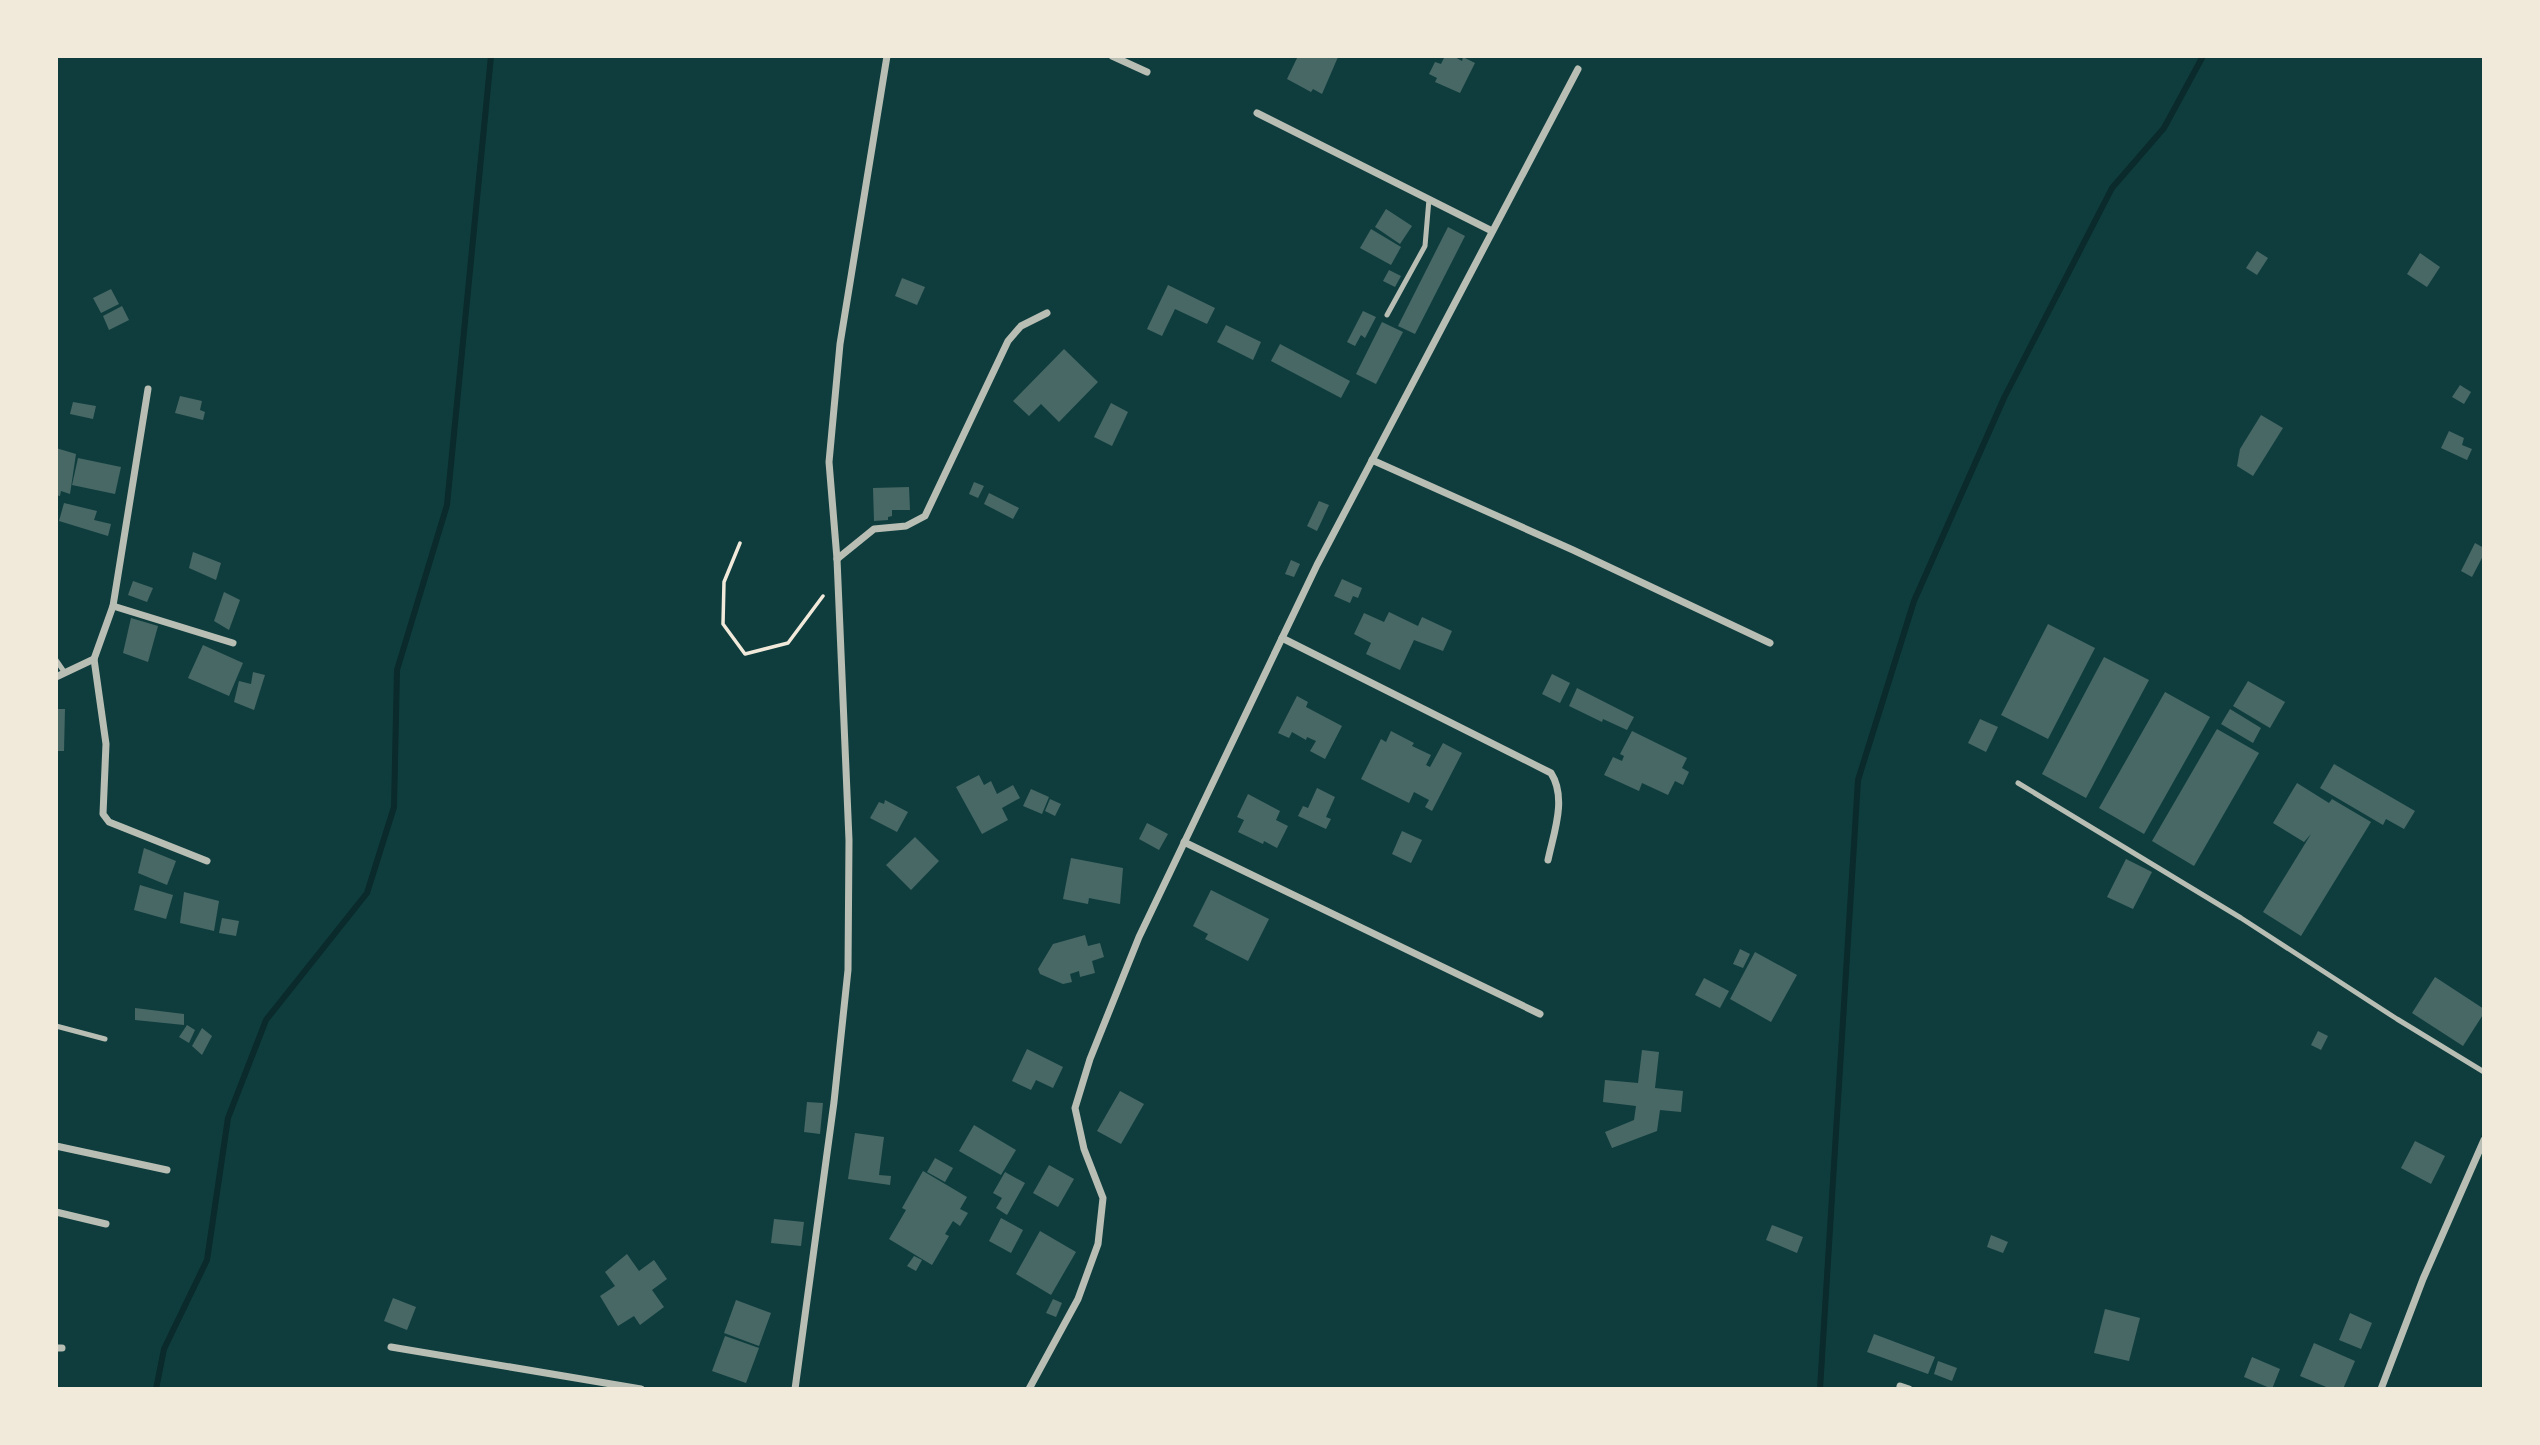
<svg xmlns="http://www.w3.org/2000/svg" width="2540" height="1445" font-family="'Source Sans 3',sans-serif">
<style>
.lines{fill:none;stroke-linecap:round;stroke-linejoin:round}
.stream{stroke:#0a2a2b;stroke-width:6}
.building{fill:#486865}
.path{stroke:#f1e9da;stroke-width:3.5}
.service{stroke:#b8beb3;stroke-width:5}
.minor{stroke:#b8beb3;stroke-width:7}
</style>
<rect width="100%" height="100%" fill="#0f3d3e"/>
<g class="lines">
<!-- stream -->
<g class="stream">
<polyline points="156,1389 164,1349 207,1260 228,1118 266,1020 367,893 394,807 397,670 447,505 491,56"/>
<polyline points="1820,1389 1858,780 1914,601 2004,398 2112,188 2164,128 2203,56"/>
</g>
</g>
<!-- building -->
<g class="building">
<polygon points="1298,56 1338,57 1322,94 1313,89 1311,92 1287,79"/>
<polygon points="1445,56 1453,56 1462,61 1463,57 1475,63 1460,93 1435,82 1437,78 1429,74 1435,62 1441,64"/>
<polygon points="1386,209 1412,226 1400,244 1375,227"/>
<polygon points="1448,227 1465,236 1415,334 1398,326"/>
<polygon points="1371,229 1401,247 1391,265 1360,248"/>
<polygon points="2257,251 2268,258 2257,275 2246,268"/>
<polygon points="2420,253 2440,267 2427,287 2407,274"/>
<polygon points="1389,270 1401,276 1395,287 1383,281"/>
<polygon points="902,278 925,287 917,305 895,296"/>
<polygon points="1168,285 1215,308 1207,324 1175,309 1162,336 1147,329"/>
<polygon points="111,289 119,304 101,313 93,298"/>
<polygon points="122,306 129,320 109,330 103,316"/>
<polygon points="1363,311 1376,317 1365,338 1361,335 1355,346 1347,342"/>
<polygon points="1382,322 1403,332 1376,384 1356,374"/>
<polygon points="1226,325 1261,342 1253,360 1217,342"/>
<polygon points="1280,344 1350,381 1341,398 1271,361"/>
<polygon points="1064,349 1098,382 1059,422 1041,404 1029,416 1013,401"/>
<polygon points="2460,385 2471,392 2464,404 2452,397"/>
<polygon points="180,396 202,401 200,410 205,412 203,420 175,413"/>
<polygon points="73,402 96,406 93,419 70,414"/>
<polygon points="1111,403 1128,412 1112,446 1094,437"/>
<polygon points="2261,415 2283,428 2253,476 2237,466 2240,449"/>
<polygon points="2449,431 2464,438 2462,445 2472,449 2467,460 2441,448"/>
<polygon points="56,448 76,454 70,494 61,491 60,496 56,495"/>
<polygon points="78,458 121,467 115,494 72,485"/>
<polygon points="974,482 984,486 978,498 969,494"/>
<polygon points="909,487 910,510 892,510 892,516 888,517 888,520 874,521 873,488"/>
<polygon points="989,493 1019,508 1013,519 984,504"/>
<polygon points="1319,501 1329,505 1317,531 1307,526"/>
<polygon points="64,503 97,511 94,520 111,524 108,536 59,521"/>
<polygon points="2475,543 2484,548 2484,554 2472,577 2461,571"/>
<polygon points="193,552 221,563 216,580 189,568"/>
<polygon points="1291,560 1300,564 1294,577 1285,574"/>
<polygon points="1342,579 1362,588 1358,598 1353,596 1350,603 1334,596"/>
<polygon points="133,581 153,588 147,602 128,595"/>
<polygon points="224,592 240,600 229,630 214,621"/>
<polygon points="1389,612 1418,626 1422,617 1452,631 1443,651 1414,640 1400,670 1366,654 1371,643 1354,634 1364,613 1384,622"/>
<polygon points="131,618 158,626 148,662 123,653"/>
<polygon points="2048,624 2095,648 2048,739 2001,715"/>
<polygon points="203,645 243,663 229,696 188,678"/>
<polygon points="2104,657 2149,680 2086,798 2042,774"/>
<polygon points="253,672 265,675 254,710 234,702 239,681 251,684"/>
<polygon points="1552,674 1570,683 1560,703 1542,694"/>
<polygon points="2248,681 2285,702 2270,728 2233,706"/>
<polygon points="1577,688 1634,717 1627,730 1603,719 1602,722 1569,706"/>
<polygon points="2165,692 2210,717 2144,834 2099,808"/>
<polygon points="1297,696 1308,702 1306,707 1342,726 1325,759 1310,751 1316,741 1307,737 1306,740 1292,732 1289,738 1278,733"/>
<polygon points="56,709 65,709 64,751 56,751"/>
<polygon points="2230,709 2261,728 2253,743 2221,724"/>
<polygon points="1980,719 1998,727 1986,752 1968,743"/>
<polygon points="2217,729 2259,753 2194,866 2152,841"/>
<polygon points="1391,731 1414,743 1412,746 1431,755 1426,765 1430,767 1443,743 1462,753 1432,811 1425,807 1429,800 1414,792 1409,803 1361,779 1381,739 1386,742"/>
<polygon points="1632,731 1687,758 1682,768 1689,772 1683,785 1675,781 1668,795 1642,783 1639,791 1604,775 1613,757 1622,761 1624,756 1620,754"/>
<polygon points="2334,764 2415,811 2404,829 2386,819 2383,825 2320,788"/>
<polygon points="979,775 984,785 991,781 997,794 1013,785 1020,798 1002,808 1008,820 982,834 956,787"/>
<polygon points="2297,783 2329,803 2332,799 2371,822 2301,936 2263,912 2311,834 2304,842 2273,823"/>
<polygon points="1317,788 1335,797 1326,817 1331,819 1326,829 1298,816 1303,806 1308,808"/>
<polygon points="1031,789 1049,797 1042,814 1023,806"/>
<polygon points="1248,794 1280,811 1276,820 1288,826 1277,848 1264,841 1263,844 1238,832 1244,820 1237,817"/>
<polygon points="1050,799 1061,804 1055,816 1045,811"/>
<polygon points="885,800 908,812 897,832 870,818 879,802 884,804"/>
<polygon points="1147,823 1168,834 1159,850 1139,839"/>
<polygon points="1402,831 1422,840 1411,863 1392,854"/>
<polygon points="915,837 939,861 911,890 886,865"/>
<polygon points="144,848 176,861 167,885 138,873"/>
<polygon points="1071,858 1123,868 1120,904 1089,898 1088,904 1063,899"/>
<polygon points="2126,859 2152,872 2133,909 2107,897"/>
<polygon points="140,885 173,895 166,919 134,910"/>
<polygon points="1211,890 1269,919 1248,961 1205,939 1208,934 1193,926"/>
<polygon points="184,892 219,901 214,931 180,923"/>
<polygon points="222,918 239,921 236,936 219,933"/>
<polygon points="1085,935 1088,946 1100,943 1104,957 1092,961 1095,973 1080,977 1079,971 1070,974 1072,982 1063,984 1040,974 1038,969 1053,944"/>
<polygon points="1740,949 1750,954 1743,968 1733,964"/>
<polygon points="1755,952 1797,975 1771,1022 1730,999"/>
<polygon points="2435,977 2484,1009 2484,1013 2463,1046 2412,1013"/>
<polygon points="1704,978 1729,991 1720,1008 1695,995"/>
<polygon points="135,1008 184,1014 184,1025 135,1020"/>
<polygon points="187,1025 195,1030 189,1043 179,1037"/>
<polygon points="202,1028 212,1036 202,1055 192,1046"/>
<polygon points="2318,1031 2328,1036 2321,1050 2311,1045"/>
<polygon points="1027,1049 1063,1067 1053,1088 1036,1080 1031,1090 1012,1081"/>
<polygon points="1642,1050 1659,1052 1655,1088 1683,1091 1681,1112 1660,1110 1657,1131 1612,1148 1605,1132 1634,1120 1636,1106 1603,1102 1605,1080 1638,1083"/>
<polygon points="1120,1091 1144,1104 1121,1144 1097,1131"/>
<polygon points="807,1102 823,1103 820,1134 804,1132"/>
<polygon points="974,1125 1016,1150 1001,1175 959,1151"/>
<polygon points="855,1133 884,1137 879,1175 891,1176 890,1185 848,1179"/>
<polygon points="2415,1141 2445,1156 2431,1184 2401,1168"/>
<polygon points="935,1158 953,1168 945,1182 927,1172"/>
<polygon points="1049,1165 1074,1179 1058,1207 1033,1193"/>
<polygon points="923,1171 967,1197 960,1209 968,1213 960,1226 953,1221 945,1234 949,1236 932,1265 889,1239 906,1210 902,1208"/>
<polygon points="1005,1172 1025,1183 1007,1215 996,1208 1002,1198 993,1193"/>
<polygon points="1001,1218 1023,1230 1011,1253 989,1241"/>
<polygon points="774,1219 804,1222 801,1246 771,1243"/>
<polygon points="1772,1225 1803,1237 1797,1253 1766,1240"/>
<polygon points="1040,1231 1076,1252 1051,1295 1016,1274"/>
<polygon points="1991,1235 2008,1242 2003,1253 1987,1247"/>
<polygon points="627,1254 639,1271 654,1260 667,1279 652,1290 664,1307 640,1325 634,1316 618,1326 600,1296 615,1286 605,1272"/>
<polygon points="914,1256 922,1260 916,1271 907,1266"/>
<polygon points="393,1298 416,1307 407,1330 384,1321"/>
<polygon points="1053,1299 1062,1303 1056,1317 1046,1313"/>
<polygon points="736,1300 771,1313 759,1346 724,1333"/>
<polygon points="2105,1309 2140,1318 2129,1361 2094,1353"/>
<polygon points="2350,1313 2372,1323 2361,1349 2339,1340"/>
<polygon points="1874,1334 1935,1357 1928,1374 1867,1352"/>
<polygon points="725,1336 759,1348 746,1383 712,1371"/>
<polygon points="2314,1343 2355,1361 2343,1389 2331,1389 2300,1376"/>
<polygon points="2252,1357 2280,1369 2272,1389 2244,1377"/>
<polygon points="1938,1361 1957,1368 1952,1381 1934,1374"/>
</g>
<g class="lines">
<!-- path -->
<polyline class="path" points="740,543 724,582 723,624 745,654 788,643 823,596"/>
<!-- service -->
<g class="service">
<polyline points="1387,315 1425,246 1429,199"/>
<polyline points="56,660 65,673"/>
<polyline points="2018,783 2241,918 2397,1019 2484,1072"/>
<polyline points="56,1026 105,1039"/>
</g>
<!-- minor -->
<g class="minor">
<polyline points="1112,56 1147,72"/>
<polyline points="1257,113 1492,231"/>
<polyline points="148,389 113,606 94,659 106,744 103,814 109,822 207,861"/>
<polyline points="1372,460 1573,550 1770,643"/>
<polyline points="837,559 874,529 906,526 925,516 1008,341 1021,326 1047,313"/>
<polyline points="113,606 233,643"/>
<path d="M1282,638l269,135c16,25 3,59 -3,87"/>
<polyline points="56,677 94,659"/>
<polyline points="1184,842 1540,1014"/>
<polyline points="56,1146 167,1170"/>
<polyline points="56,1212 106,1224"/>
<polyline points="391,1347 641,1389"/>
<polyline points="56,1348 62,1348"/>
<polyline points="1900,1386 1909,1389"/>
<polyline points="795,1389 834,1102 848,970 849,840 837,559 829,462 840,344 887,56"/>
<polyline points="1029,1389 1078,1299 1098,1244 1103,1198 1084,1149 1075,1108 1090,1059 1139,937 1317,565 1578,69"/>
<polyline points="2381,1389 2423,1279 2484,1140"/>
</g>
</g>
<!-- border -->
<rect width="2540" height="1445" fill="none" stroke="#f1e9da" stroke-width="116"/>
</svg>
